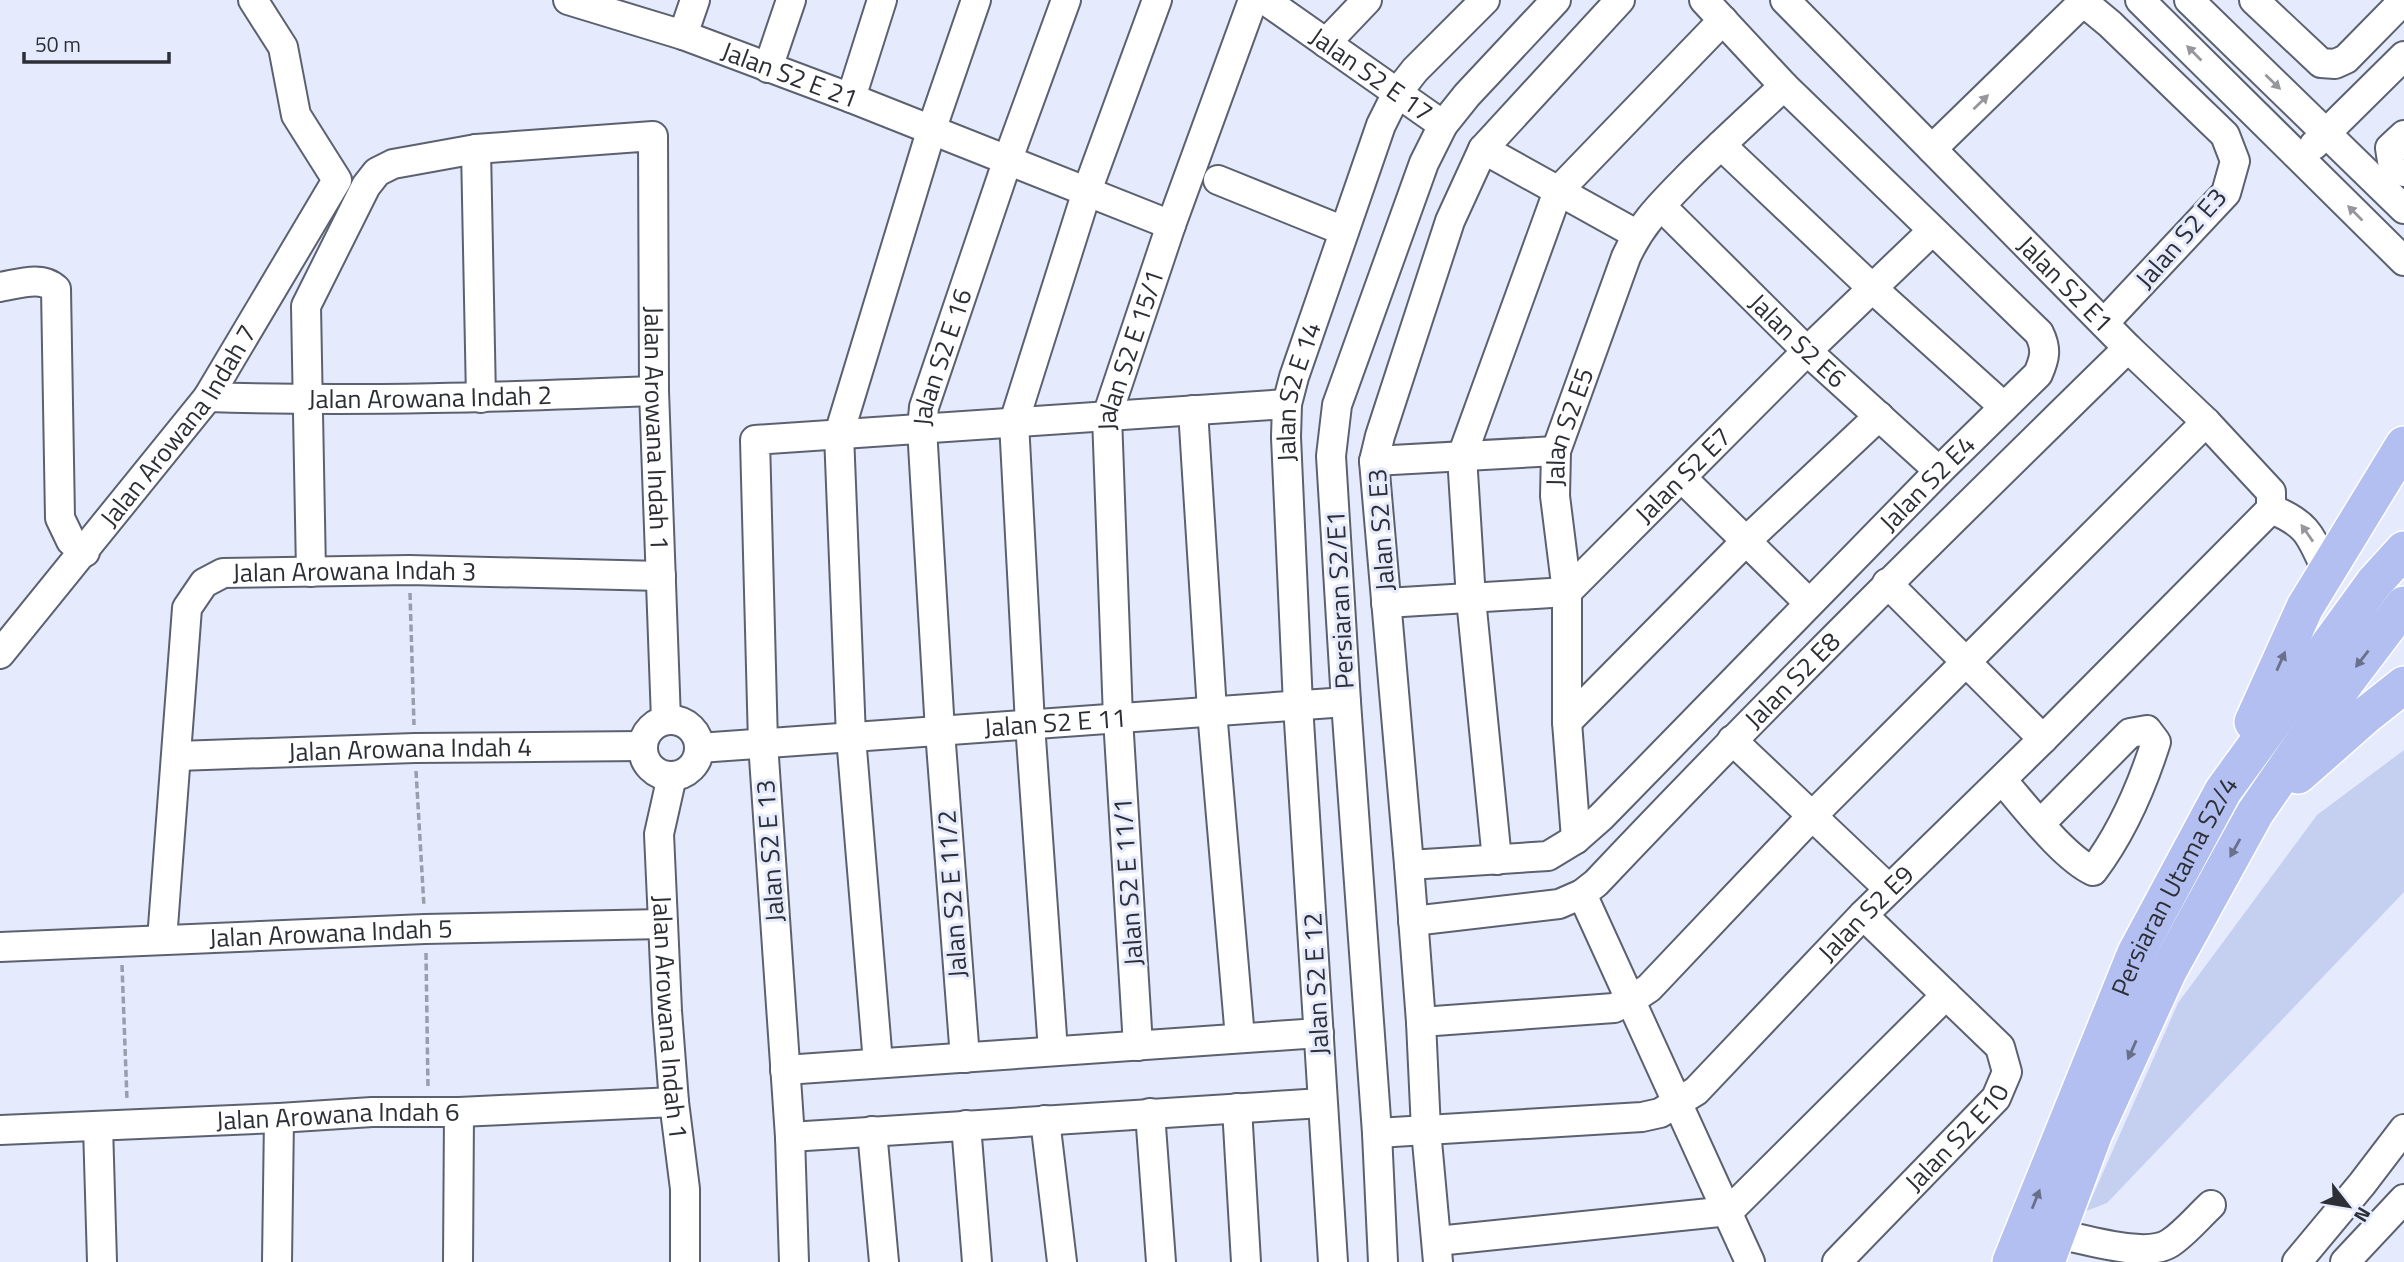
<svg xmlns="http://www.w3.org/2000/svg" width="2404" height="1262" font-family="'Titillium Web',sans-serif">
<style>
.green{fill:#c5d0f1}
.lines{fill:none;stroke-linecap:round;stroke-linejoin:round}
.minor-casing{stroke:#5c6170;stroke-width:32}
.major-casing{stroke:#fff;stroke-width:40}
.path{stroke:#9a9eac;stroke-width:3.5;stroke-dasharray:7 3.5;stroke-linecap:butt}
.minor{stroke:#fff;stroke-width:28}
.major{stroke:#b2bff0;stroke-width:37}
.oneway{fill:#96979a}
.oneway2{fill:#69708a}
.labels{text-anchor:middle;stroke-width:6;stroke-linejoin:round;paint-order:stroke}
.street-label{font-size:26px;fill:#2d2f36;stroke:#e5eafd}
</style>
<rect width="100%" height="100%" fill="#e5eafd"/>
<!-- green -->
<polygon class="green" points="2404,750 2404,892 2107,1203 2086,1211 2178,1003 2317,815"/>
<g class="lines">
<defs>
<g id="minor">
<path id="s1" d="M568,0l115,35 168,63 320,127"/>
<path id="s2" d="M1265,0l178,125"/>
<path id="s3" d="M1785,0l343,348 78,74 65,70v17"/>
<polyline points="2081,0 2110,24 2225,135 2235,161 2226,193 2104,323"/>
<polyline points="2140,0 2404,261"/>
<polyline points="2189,0 2404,209"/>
<polyline points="2254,0 2321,63 2335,64 2346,59 2404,0"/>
<polyline points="683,35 695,0"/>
<polyline points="1326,43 1367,0"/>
<polyline points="768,68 791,0"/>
<polyline points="851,98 882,0"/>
<polyline points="2404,135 2390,148 2392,161 2404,172"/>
<polyline points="1721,145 1872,288 2004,407"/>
<polyline points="2314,145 2404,56"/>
<polyline points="476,149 481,398"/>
<polyline points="1483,149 1636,234"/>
<polyline points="1932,149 2083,2"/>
<polyline points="1218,180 1344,231"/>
<path id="s4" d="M1661,206l146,145 132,120"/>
<path d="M0,287c18,-3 42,-12 56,2l4,229 11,23 14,11"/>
<path id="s5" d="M208,397c149,5 297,0 446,-6"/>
<polyline points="1193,410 1212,711 1240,1038"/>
<polyline points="1374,461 1556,451"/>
<polyline points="1682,478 1809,603"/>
<path d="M2271,509c38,15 40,28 56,63"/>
<path id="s6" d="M311,572l-5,-266 60,-120 11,-14 16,-8 83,-15 177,-13 1,255 12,329"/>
<polyline points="1887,583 2043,739"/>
<path id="s7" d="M1386,603l181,-11 240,-241 125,-120"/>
<path id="s8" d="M0,654l208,-257 129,-217 -41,-65 -13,-68 -30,-47"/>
<circle cx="671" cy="748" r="28"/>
<polyline points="1567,722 1746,541 1879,416"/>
<polyline points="1732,740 1889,889"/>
<path id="s9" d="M699,748l647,-46"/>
<path id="s10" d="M177,756l238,-8 228,-2"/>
<path id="s11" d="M672,776l-13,58 8,177 7,91 11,87v73"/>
<path d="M2002,780c23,26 61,77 91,91 28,-37 49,-85 63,-129l-9,-12 -17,3 -89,90"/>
<path id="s12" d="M1576,839l-9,-117v-130l-12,-96 1,-45 70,-194c16,-35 37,-54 63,-81 31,-31 63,-60 95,-90"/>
<polyline points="1497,860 1471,599 1462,456 1558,191 1723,20"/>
<path id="s13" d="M1409,865l139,-9 28,-17 25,-22 338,-346 99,-97c7,-16 9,-25 1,-41l-255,-247 -80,-86"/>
<polyline points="1582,894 1750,1262"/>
<path id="s14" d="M1413,921l146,-17 23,-10 14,-11c173,-183 352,-359 532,-535"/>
<path id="s15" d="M162,940l25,-332 17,-25 19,-10 186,-3 252,6"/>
<path id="s16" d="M0,947l425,-18 238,-5"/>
<polyline points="1421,1022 1614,1008 1631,1000 1649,988 1812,816 2206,422"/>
<path id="s17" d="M1138,1046l-20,-328 -11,-302 64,-191 82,-225"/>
<polyline points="1053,1051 1030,724 1014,422 1087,191 1157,0"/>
<path id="s18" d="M965,1058l-25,-327 -18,-303 2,-21 84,-248 58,-159"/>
<polyline points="878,1063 851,737 839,434 932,128 976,0"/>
<polyline points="785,1070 1319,1033"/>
<polyline points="1237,1108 1246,1262"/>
<polyline points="1150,1113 1161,1262"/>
<polyline points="1045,1120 1062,1262"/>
<polyline points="966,1125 977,1262"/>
<polyline points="98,1126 102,1262"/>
<path id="s19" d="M0,1130l279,-12 93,-6h87l215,-10"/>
<polyline points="872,1131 884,1262"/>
<path id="s20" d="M1377,1133l265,-16 18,-4 36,-22 167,-176 180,-176 228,-230"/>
<polyline points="790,1137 1322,1103"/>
<path d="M2057,1234c28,5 89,25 113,9 15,-10 28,-26 41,-38"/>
<polyline points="1437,1241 1729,1211 1946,995"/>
<polyline points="277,1262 279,1118"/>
<polyline points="458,1262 459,1112"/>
<polyline points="794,1262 790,1137 763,743 755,440 1287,404"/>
<path id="s21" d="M1333,1262l-35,-557 -12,-268 1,-33 7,-27 87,-252 16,-32 18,-23 70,-70"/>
<polyline points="1383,1262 1377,1133 1346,702 1331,456 1337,405 1424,163 1443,125 1467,95 1556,0"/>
<polyline points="1438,1262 1426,1130 1421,1022 1409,865 1374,461 1380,436 1450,221 1483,149 1620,0"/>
<path id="s22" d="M1837,1262l159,-164 11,-26 -7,-25 -137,-132"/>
<polyline points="2297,1262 2362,1184 2404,1129"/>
<polyline points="2345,1262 2404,1199"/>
</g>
<g id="major">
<polyline points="2253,722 2305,607 2404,445"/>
<polyline points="2298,775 2366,715 2404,685"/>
<path id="s23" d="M2011,1262l125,-309 87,-162 151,-208 30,-33"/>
<polyline points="2046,1262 2094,1133 2168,971 2255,813 2347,680 2404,605"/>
</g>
</defs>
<!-- minor casing -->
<use href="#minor" class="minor-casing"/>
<!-- major casing -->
<use href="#major" class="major-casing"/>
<!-- path -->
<g class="path">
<polyline points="410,593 414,725"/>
<polyline points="416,771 424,907"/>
<polyline points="426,953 428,1089"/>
<polyline points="122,965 127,1101"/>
</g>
<!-- minor -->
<use href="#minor" class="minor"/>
<!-- major -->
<use href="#major" class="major"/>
</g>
<!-- one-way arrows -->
<defs><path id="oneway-solid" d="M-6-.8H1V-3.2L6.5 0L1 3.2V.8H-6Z" transform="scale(1.75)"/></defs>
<g class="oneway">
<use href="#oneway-solid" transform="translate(2194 53) rotate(-135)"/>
<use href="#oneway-solid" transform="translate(2273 82) rotate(44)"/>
<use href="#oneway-solid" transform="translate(1981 102) rotate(-44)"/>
<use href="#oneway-solid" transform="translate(2355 213) rotate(-135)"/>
<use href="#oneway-solid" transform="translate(2307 533) rotate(-125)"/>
</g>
<g class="oneway2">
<use href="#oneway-solid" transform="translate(2362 659) rotate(128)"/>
<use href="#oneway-solid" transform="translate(2281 661) rotate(-66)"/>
<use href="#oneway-solid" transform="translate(2235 848) rotate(119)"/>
<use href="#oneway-solid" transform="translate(2132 1050) rotate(114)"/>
<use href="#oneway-solid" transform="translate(2036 1199) rotate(-68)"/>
</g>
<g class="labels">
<!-- street labels -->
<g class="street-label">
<text dy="9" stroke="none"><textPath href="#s1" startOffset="234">Jalan S2 E 21</textPath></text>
<text dy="9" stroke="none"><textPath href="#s2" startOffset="130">Jalan S2 E 17</textPath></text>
<text transform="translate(2181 238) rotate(-49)" y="9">Jalan S2 E3</text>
<text dy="9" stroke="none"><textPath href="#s3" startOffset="399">Jalan S2 E1</textPath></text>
<text dy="9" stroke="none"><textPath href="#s4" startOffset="192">Jalan S2 E6</textPath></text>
<text dy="9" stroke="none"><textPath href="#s17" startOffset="700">Jalan S2 E 15/1</textPath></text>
<text dy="9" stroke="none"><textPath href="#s18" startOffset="705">Jalan S2 E 16</textPath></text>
<text dy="9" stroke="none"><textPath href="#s21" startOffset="873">Jalan S2 E 14</textPath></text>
<text dy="9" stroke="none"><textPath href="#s5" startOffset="222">Jalan Arowana Indah 2</textPath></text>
<text dy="9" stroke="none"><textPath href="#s8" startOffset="290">Jalan Arowana Indah 7</textPath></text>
<text dy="9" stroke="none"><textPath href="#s6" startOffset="990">Jalan Arowana Indah 1</textPath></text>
<text dy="9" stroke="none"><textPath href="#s12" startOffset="415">Jalan S2 E5</textPath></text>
<text dy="9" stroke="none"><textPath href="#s7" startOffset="346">Jalan S2 E7</textPath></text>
<text dy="9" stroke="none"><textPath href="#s13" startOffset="672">Jalan S2 E4</textPath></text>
<text transform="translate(1381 530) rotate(-94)" y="9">Jalan S2 E3</text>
<text dy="9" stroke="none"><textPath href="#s15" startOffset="516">Jalan Arowana Indah 3</textPath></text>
<text transform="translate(1340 600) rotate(-93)" y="9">Persiaran S2/E1</text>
<text dy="9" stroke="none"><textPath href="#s14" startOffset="472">Jalan S2 E8</textPath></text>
<text dy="9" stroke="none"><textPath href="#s9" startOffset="357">Jalan S2 E 11</textPath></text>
<text dy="9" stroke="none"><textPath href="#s10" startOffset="233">Jalan Arowana Indah 4</textPath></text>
<text transform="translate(770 851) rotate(-94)" y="9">Jalan S2 E 13</text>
<text transform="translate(1128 882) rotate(-94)" y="9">Jalan S2 E 11/1</text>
<text dy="9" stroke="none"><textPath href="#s23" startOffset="410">Persiaran Utama S2/4</textPath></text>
<text transform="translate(952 894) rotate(-94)" y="9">Jalan S2 E 11/2</text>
<text dy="9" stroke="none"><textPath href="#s20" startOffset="572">Jalan S2 E9</textPath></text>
<text dy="9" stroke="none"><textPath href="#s16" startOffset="331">Jalan Arowana Indah 5</textPath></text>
<text transform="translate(1316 984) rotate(-93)" y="9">Jalan S2 E 12</text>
<text dy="9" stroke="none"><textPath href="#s11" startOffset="243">Jalan Arowana Indah 1</textPath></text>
<text dy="9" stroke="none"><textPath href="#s19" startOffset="338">Jalan Arowana Indah 6</textPath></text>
<text dy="9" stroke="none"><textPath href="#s22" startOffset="173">Jalan S2 E10</textPath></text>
</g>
</g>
<!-- north arrow -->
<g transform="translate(2348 1206) rotate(121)" stroke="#e5eafd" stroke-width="5" paint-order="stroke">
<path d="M0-5L12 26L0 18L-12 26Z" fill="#2d2f36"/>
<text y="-10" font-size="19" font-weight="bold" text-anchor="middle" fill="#2d2f36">N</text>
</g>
<!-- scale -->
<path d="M24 52v10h145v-10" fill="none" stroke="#2d2f36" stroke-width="3.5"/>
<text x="35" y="52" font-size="21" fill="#2d2f36" stroke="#e5eafd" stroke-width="5" paint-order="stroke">50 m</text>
</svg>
